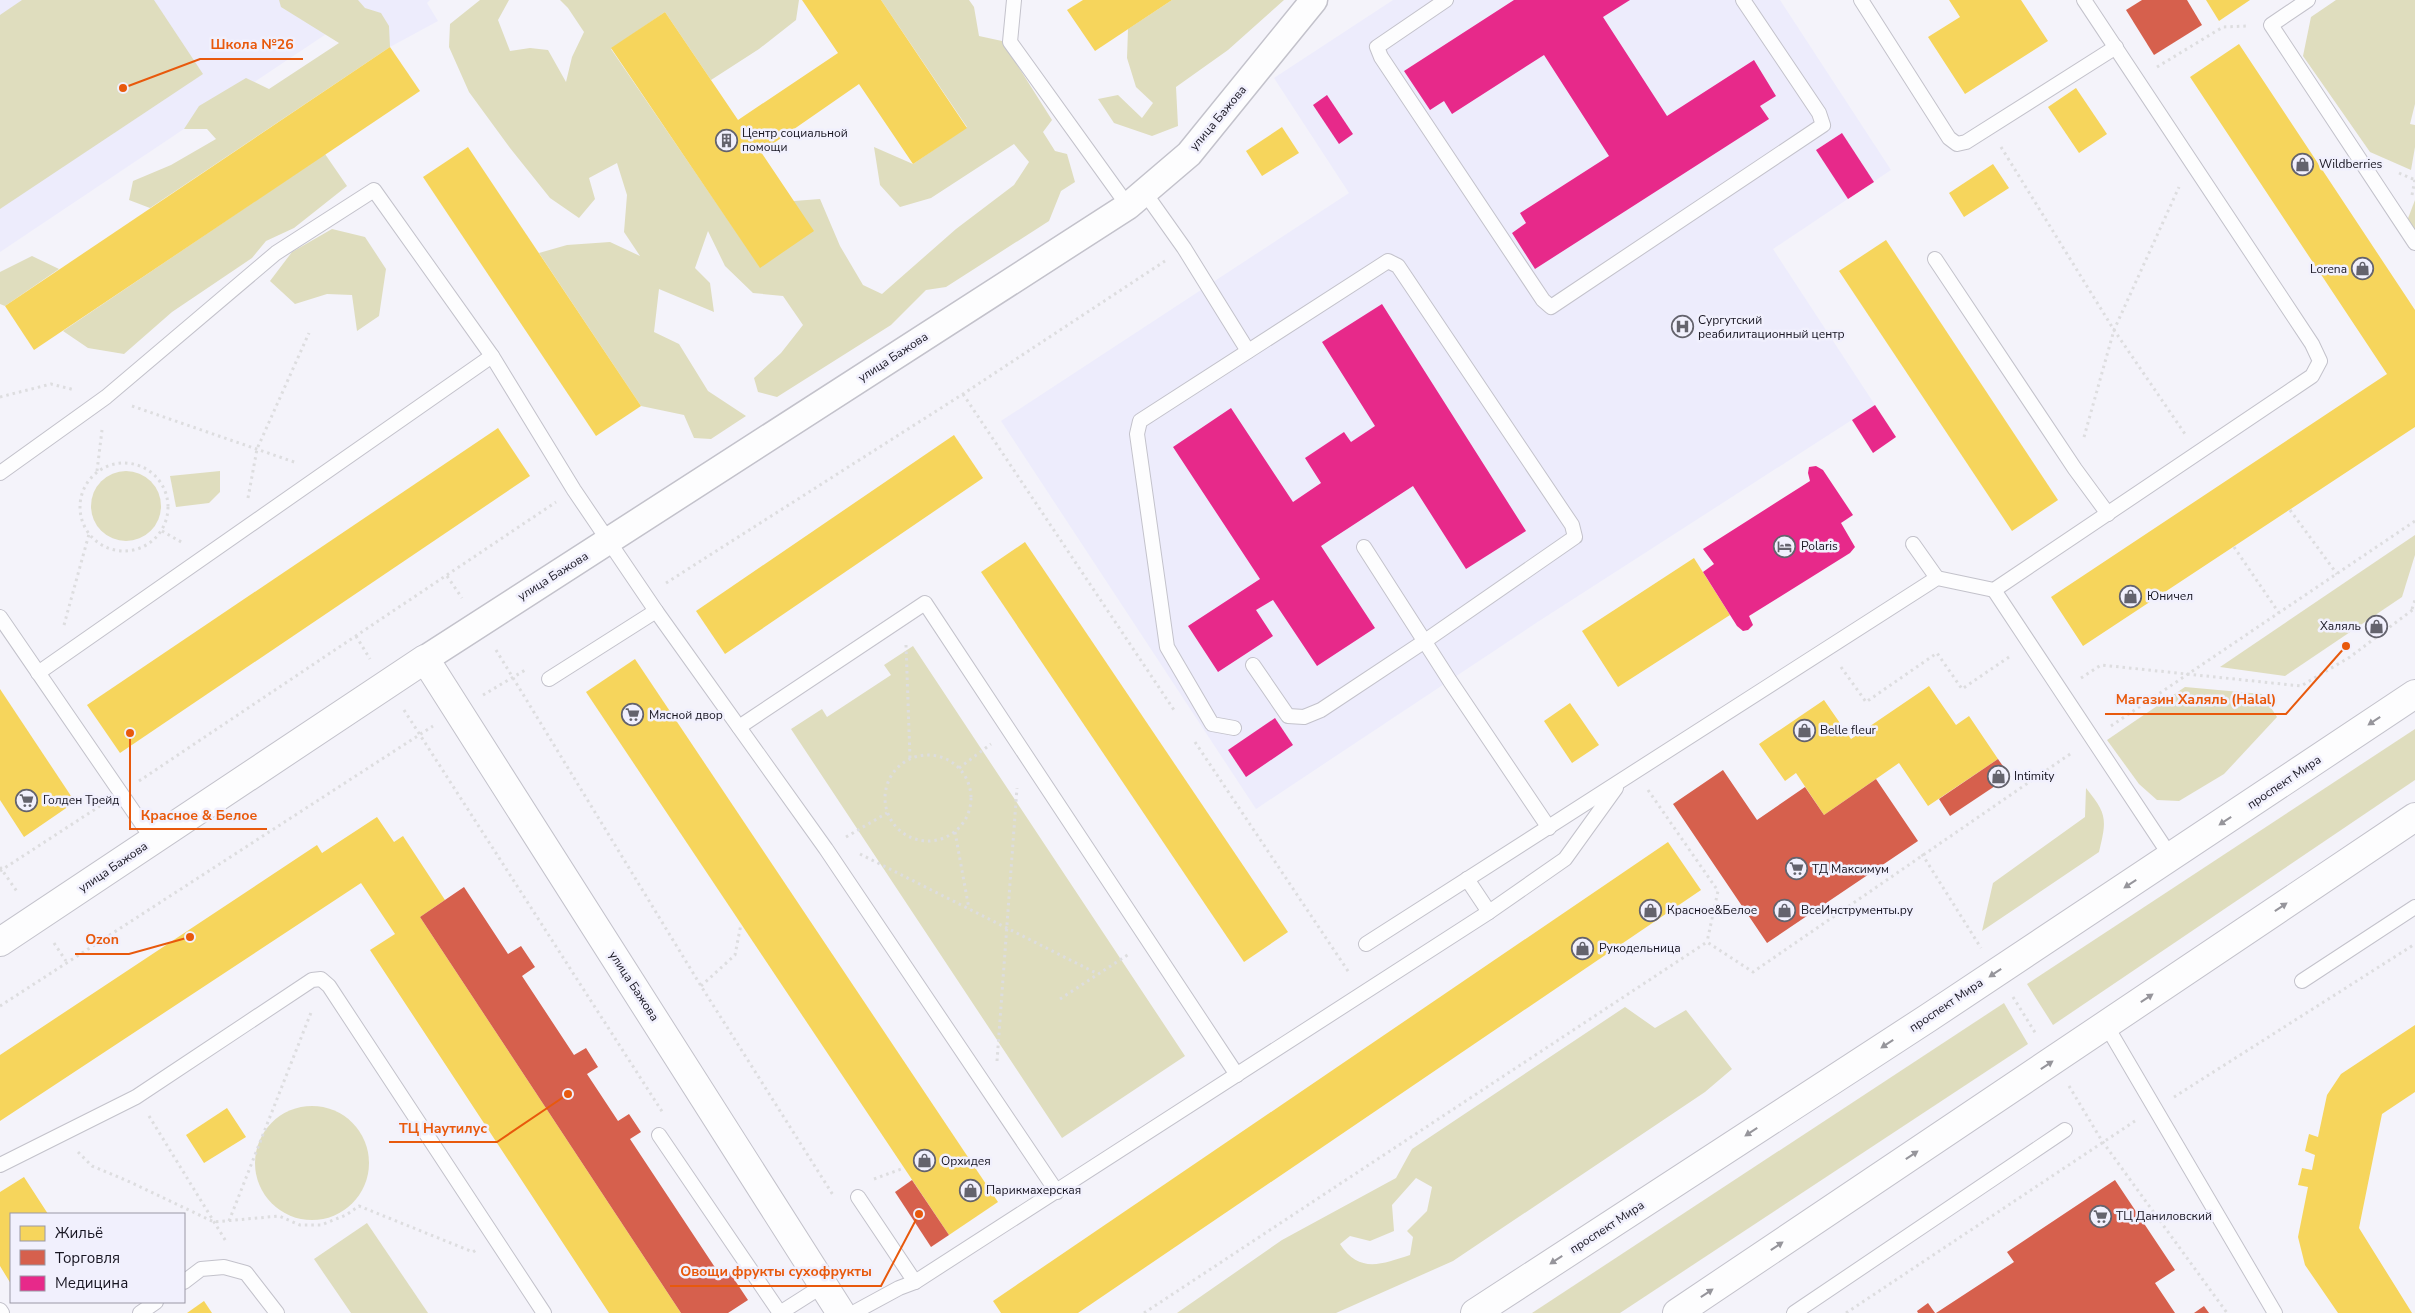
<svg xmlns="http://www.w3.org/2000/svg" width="2415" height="1313" font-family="'Nunito Sans',sans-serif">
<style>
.built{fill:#edecfc}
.green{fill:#dfddbe;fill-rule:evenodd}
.homes{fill:#f6d55c}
.shops{fill:#d6604d}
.health{fill:#e7298a}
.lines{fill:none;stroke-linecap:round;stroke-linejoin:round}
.lane-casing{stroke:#c3c2cb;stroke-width:16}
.street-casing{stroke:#c3c2cb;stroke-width:29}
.secondary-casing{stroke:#c3c2cb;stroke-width:30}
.primary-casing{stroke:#c3c2cb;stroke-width:30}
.path{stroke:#dddddf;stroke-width:3;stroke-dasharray:2.5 4;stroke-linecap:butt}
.lane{stroke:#fdfdfe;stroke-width:14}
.street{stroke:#fdfdfe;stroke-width:26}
.secondary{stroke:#fdfdfe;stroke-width:28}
.primary{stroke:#fdfdfe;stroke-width:28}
.oneway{fill:#96959b}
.labels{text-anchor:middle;stroke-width:5;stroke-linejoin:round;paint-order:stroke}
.street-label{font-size:12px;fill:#171521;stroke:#f1f0fd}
.poi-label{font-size:12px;fill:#171521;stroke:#f1f0fd;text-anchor:start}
.leader{fill:none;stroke:#e8590c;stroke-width:2}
.callout-dot{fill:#e8590c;stroke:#f1f0fd;stroke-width:2}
.callout-label{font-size:14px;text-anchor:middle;font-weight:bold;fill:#e8590c;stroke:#f1f0fd;stroke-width:5;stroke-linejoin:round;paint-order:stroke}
</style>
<rect width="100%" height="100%" fill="#f4f3fa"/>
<!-- built -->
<g class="built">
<polygon points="0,0 430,0 427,3 438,21 390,47 365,8 0,252"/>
<polygon points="1393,0 1780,0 1891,170 1773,249 1875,405 1536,623 1256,809 1001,421 1349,193 1274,78"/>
</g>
<!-- green -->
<g class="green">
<polygon points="22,0 154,0 203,74 0,209 0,15"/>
<polygon points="279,0 358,0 365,8 381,13 389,26 390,47 150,208 129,200 133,181 171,165 216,139 207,129 184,129 199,106 246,78 269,89 339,43 281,7"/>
<polygon points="480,0 509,0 498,20 510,51 530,48 548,50 566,82 572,57 584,32 568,8 560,0 799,0 796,20 759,49 711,80 665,12 611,49 760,267 794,201 820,199 840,246 863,285 882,294 956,229 1014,185 1029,162 1014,144 931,198 900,207 880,185 874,147 913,164 967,127 881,0 969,0 974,7 979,36 1002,41 1052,120 1043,132 1055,151 1067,154 1075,182 1061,191 1049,221 946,287 926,290 891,325 777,397 758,392 754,378 781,353 803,325 783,296 753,293 725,266 708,231 695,268 710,283 714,312 659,289 654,332 679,344 708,391 746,416 711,439 694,438 684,415 641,406 539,253 567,245 610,242 640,256 624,232 627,195 617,163 589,178 595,199 579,218 550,198 510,148 469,92 449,47 450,24"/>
<polygon points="1172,0 1284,0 1228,50 1176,87 1178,126 1152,136 1114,123 1098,99 1118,95 1142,118 1153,103 1136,87 1127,58 1128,29"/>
<polygon points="2336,0 2415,0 2415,104 2410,124 2415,125 2415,147 2411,170 2370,152 2303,56 2311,17"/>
<polygon points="325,154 347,186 294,228 266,241 252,258 172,312 124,354 88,348 63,331"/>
<polygon points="2415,200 2415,233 2407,221"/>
<polygon points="332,229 365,237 386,269 379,316 357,331 352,295 327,294 295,304 270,281 292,252"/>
<polygon points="32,256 59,269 5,306 0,304 0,272"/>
<circle cx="126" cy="506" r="35"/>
<polygon points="220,471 220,492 209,503 176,507 170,476"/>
<polygon points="2415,535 2415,555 2402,597 2285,676 2220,667"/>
<polygon points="913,646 1185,1056 1062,1138 791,729 822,709 827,717 891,675 884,665"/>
<polygon points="2185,687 2262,694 2277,717 2224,774 2179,801 2157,800 2139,784 2107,740"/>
<polygon points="2415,729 2415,780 2053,1025 2027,984"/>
<path d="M2086,788c21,26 21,31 13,64l-117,79 11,-48 92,-66z"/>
<polygon points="2004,1003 2028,1044 1620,1313 1532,1313"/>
<path d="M1625,1007l30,21 31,-18 46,59 -27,23 -252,169 -117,52h-159l105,-73 114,-62 16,-29zM1416,1178l16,9 -5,24 -20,20 6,6 -3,18c-28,9 -51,19 -70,-11l10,-8 20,5 24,-10 -2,-26z"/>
<circle cx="312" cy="1163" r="57"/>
<polygon points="367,1223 428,1313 351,1313 314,1259"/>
</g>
<!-- homes -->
<g class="homes">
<polygon points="802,0 881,0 967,128 913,164 859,84 761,152 814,231 760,268 611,48 665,12 738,120 838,53"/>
<polygon points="1083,0 1172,0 1095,51 1067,10"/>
<polygon points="1949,0 2021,0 2048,41 1965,94 1928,37 1960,17"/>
<polygon points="2206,0 2250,0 2219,21"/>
<polygon points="2239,44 2415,310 2415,427 2083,646 2051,597 2387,374 2190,77"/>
<polygon points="390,47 420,91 34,350 5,306"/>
<polygon points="2076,88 2107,134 2079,153 2048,107"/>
<polygon points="1282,127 1299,153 1262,176 1246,151"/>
<polygon points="468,147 641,406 596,436 423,177"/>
<polygon points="1993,164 2009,188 1964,217 1949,193"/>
<polygon points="1886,240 2058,500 2012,531 1839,271"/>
<polygon points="498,428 530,476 120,753 87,705"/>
<polygon points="954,435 983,478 725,654 696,611"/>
<polygon points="1025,542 1288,932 1244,962 981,572"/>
<polygon points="1694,558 1730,615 1618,687 1582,631"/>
<polygon points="635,659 998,1202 949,1235 586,692"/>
<polygon points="1929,686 1956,725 1969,716 1998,759 1928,806 1899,763 1824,815 1796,773 1785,781 1759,744 1824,700 1851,739"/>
<polygon points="0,689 75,802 24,837 0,800"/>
<polygon points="1570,703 1599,745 1572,763 1544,721"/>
<polygon points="377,817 394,842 403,836 445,900 420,917 681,1313 609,1313 370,950 395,934 361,883 0,1121 0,1055 317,845 322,853"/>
<polygon points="1668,842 1701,890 1078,1313 1001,1313 993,1301"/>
<polygon points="2415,1025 2415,1092 2382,1114 2359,1228 2412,1313 2338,1313 2305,1265 2298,1237 2308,1187 2298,1185 2302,1168 2312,1170 2315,1155 2305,1151 2309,1134 2318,1137 2327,1095 2341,1074"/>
<polygon points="227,1108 246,1137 204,1163 186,1135"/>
<polygon points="24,1177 48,1214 11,1214 11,1284 0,1266 0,1192"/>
<polygon points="204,1301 212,1313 187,1313"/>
</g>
<!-- shops -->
<g class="shops">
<polygon points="2142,0 2187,0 2202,25 2154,55 2126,10"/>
<polygon points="1998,759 2010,776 1950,816 1939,799"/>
<polygon points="1723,770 1757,820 1805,787 1824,815 1876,779 1918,841 1767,943 1673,804"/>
<polygon points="464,887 508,954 521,946 535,967 522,976 574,1055 586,1048 598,1067 587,1074 618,1121 629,1114 641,1132 630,1139 718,1272 726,1267 748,1300 728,1313 681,1313 420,917"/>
<polygon points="912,1180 949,1235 931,1247 895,1192"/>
<polygon points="2115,1180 2175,1270 2155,1283 2175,1313 1936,1313 2014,1262 2007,1252"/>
<polygon points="1928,1303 1935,1313 1918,1313 1917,1311"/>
<polygon points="2204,1306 2209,1313 2194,1313"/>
</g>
<!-- health -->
<g class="health">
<polygon points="1514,0 1630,0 1603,17 1667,116 1754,60 1776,96 1760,106 1769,119 1535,269 1512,233 1526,223 1520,213 1609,156 1544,55 1452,114 1444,101 1430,110 1404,71"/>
<polygon points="1327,95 1353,134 1339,144 1313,105"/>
<polygon points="1842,133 1874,182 1848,199 1816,150"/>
<polygon points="1382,304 1526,531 1466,569 1413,486 1321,546 1375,628 1317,666 1273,600 1256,610 1273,636 1218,672 1188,626 1260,579 1173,447 1231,408 1293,502 1321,483 1305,458 1344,432 1351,442 1375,426 1322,342"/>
<polygon points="1875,405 1896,437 1873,453 1852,420"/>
<polygon points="1816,466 1823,470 1853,515 1841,523 1855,547 1850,553 1749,616 1753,625 1748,630 1743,631 1737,626 1703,572 1714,564 1703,549 1810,481 1808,473 1809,467"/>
<polygon points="1275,718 1293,745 1246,777 1228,750"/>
</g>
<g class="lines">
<defs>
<g id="lane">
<polyline points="1014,0 1010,42 1128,206"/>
<polyline points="1446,0 1377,47 1381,57 1543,300 1551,307 1823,125 1819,113 1743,0"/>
<polyline points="1861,0 1949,138 1957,144 1966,142 2116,47"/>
<polyline points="2308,0 2271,25 2415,243"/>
<polyline points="1145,193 1184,248 1248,351"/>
<polyline points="1935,259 2075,469 2108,514"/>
<polyline points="0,473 106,397 276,253 374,190 492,356 574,490 656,611 826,849 1057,1192"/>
<polyline points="1913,544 1937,578"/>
<polyline points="1364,547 1450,681 1549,828"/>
<polyline points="1994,590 2171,857"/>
<polyline points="0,617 153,840"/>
<polyline points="38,673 492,356"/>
<polyline points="549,679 656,611"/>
<polyline points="739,727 925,603 1237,1075"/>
<polyline points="1234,728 1212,724 1167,647 1137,434 1140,421 1388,261 1398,266 1572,525 1575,537 1425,641 1321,710 1304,717 1288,716 1253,665"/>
<polyline points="1467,879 1489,912"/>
<polyline points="1366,944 1937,578 1994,590 2312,376 2320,361 2312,344 2084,0"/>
<polyline points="2302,981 2415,907"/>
<polyline points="2106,1025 2275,1313"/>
<polyline points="659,1135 780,1313"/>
<polyline points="0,1165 136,1097 312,980 321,979 329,986 544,1313"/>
<polyline points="858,1197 915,1282"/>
<polyline points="184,1282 201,1269 224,1267 246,1273 277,1313"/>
<polyline points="0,1310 2,1313"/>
<polyline points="140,1313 156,1302"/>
<polyline points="780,1313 824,1285"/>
<polyline points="853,1313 899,1288 915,1282 1489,912 1565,859 1616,788"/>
<polyline points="1794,1313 2065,1130"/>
</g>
<polyline id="street" points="425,659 1128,206 1189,154 1314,0"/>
<polyline id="secondary" points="0,942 425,659 841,1313"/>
<g id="primary">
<polyline points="1475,1313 1928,1018 2415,694"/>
<polyline points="1677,1313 2415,817"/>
</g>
</defs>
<!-- lane casing -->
<use href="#lane" class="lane-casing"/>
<!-- street casing -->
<use href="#street" class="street-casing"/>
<!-- secondary casing -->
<use href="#secondary" class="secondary-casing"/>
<!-- primary casing -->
<use href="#primary" class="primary-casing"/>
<!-- path -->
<g class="path">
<polyline points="2157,67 2223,27 2249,26"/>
<polyline points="2001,147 2114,330 2185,434"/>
<polyline points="2399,173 2415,180"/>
<polyline points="2412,195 2415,179"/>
<polyline points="963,394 1174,710"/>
<polyline points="0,397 51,384 75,390"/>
<polyline points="132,406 297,463"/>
<polyline points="2084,437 2114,330 2179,187"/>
<circle cx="124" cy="507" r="44"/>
<polyline points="97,471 102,430"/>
<polyline points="248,498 257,449 309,333"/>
<polyline points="2290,510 2337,574"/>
<polyline points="162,531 183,543"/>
<polyline points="2234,547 2279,613"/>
<polyline points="447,576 462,598"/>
<polyline points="666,583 963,394 1165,261"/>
<polyline points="2412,609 2415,600"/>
<polyline points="64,625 89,534"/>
<polyline points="356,636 370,659"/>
<polyline points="906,645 910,758"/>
<polyline points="496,650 701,986 833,1195"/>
<polyline points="1841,667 1866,702 1937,653 1962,689 2009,657"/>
<polyline points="2081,678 2101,665 2301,686 2350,657 2415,608"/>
<polyline points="483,695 527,669"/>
<polyline points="404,710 663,1113"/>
<polyline points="2111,726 2415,521"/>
<polyline points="1195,742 1350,974"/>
<circle cx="928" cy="798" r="43"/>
<polyline points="959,768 991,744"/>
<polyline points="139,781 556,502"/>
<polyline points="1648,790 1718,891 1707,942"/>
<polyline points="955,832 969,909"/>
<polyline points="846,837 887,813"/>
<polyline points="860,854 1098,974"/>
<polyline points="1922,854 1981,948"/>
<polyline points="0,867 18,893"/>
<polyline points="0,871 100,806"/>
<polyline points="54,943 66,961"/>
<polyline points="701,986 735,955 741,924"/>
<polyline points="2013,997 2036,1034"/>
<polyline points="1060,999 1129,954"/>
<polyline points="0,1006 433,726"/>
<polyline points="997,1061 1017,788"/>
<polyline points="2069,1086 2102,1141 2227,1313"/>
<polyline points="2174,1097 2415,944"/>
<polyline points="149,1116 227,1243"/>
<polyline points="78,1152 92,1166 130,1182 214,1222 279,1216 300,1225 321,1225 346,1215 359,1206 473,1252 476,1250"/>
<polyline points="874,1179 904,1168"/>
<polyline points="229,1221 312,1010"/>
<polyline points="1144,1313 1707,942 1753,972 2073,752"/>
<polyline points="1846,1313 2135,1121"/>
</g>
<!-- lane -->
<use href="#lane" class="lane"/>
<!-- street -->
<use href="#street" class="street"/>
<!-- secondary -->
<use href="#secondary" class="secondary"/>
<!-- primary -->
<use href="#primary" class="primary"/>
</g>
<!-- one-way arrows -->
<defs><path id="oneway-solid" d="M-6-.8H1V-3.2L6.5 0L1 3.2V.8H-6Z" transform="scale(1.25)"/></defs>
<g class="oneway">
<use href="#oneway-solid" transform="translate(2374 721) rotate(146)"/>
<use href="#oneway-solid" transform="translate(2225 821) rotate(146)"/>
<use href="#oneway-solid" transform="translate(2130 884) rotate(147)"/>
<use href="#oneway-solid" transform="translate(2281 907) rotate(-34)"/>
<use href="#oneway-solid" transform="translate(1995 973) rotate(146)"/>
<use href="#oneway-solid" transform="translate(2147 998) rotate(-34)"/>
<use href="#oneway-solid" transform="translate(1887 1044) rotate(147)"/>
<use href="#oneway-solid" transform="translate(2047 1065) rotate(-34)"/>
<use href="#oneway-solid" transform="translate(1751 1132) rotate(147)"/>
<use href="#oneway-solid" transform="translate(1912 1155) rotate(-34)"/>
<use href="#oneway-solid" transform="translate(1777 1246) rotate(-34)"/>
<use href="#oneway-solid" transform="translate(1556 1260) rotate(147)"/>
<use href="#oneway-solid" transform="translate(1707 1293) rotate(-34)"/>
</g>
<!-- icons -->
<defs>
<symbol id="building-ring" viewBox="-11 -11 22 22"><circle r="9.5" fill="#f1f0fd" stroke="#64636d" stroke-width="1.5"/><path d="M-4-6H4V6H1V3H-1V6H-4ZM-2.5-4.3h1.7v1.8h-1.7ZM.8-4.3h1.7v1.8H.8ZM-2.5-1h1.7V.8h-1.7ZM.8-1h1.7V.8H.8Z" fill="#64636d"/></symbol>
<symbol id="shop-ring" viewBox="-11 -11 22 22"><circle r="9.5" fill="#f1f0fd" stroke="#64636d" stroke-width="1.5"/><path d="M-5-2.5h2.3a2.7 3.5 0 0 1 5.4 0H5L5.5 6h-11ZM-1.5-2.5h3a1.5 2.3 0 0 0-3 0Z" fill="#64636d"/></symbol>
<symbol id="hospital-ring" viewBox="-11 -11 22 22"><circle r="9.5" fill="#f1f0fd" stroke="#64636d" stroke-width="1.5"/><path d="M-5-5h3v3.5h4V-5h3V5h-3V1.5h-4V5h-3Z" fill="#64636d"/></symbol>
<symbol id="hotel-ring" viewBox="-11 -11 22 22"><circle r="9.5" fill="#f1f0fd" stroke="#64636d" stroke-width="1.5"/><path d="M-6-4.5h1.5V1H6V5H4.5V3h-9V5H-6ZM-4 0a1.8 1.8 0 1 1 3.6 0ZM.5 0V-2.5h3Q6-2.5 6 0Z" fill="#64636d"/></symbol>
<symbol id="supermarket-ring" viewBox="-11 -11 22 22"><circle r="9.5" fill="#f1f0fd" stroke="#64636d" stroke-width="1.5"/><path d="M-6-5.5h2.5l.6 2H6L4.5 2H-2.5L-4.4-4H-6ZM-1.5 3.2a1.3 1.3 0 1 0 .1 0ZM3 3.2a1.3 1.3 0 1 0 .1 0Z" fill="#64636d"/></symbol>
</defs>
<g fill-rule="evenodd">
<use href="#building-ring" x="714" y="128" width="25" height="25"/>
<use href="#shop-ring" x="2290" y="152" width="25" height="25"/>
<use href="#shop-ring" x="2350" y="256" width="25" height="25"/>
<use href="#hospital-ring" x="1670" y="314" width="25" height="25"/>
<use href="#hotel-ring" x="1772" y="534" width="25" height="25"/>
<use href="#shop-ring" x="2118" y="584" width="25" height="25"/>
<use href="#shop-ring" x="2364" y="614" width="25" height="25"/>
<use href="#supermarket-ring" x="620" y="702" width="25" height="25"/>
<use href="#shop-ring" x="1792" y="718" width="25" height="25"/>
<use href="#shop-ring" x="1986" y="764" width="25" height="25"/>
<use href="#supermarket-ring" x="14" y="788" width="25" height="25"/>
<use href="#supermarket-ring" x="1784" y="856" width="25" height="25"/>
<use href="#shop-ring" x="1638" y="898" width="25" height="25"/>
<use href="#shop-ring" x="1772" y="898" width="25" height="25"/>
<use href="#shop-ring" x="1570" y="936" width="25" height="25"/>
<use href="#shop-ring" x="912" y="1148" width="25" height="25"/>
<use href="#shop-ring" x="958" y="1178" width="25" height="25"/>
<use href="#supermarket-ring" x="2088" y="1204" width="25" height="25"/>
</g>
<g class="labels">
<!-- street labels -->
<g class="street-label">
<text transform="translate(1218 118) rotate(-50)" y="4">улица Бажова</text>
<text transform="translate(893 357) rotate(-33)" y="4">улица Бажова</text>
<text transform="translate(553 576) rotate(-32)" y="4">улица Бажова</text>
<text transform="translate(2284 782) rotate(-34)" y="4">проспект Мира</text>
<text transform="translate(113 867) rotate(-34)" y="4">улица Бажова</text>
<text transform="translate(634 986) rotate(57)" y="4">улица Бажова</text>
<text transform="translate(1946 1005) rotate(-34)" y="4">проспект Мира</text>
<text transform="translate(1607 1227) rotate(-33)" y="4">проспект Мира</text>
</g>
<!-- poi labels -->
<g class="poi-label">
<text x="742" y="137">Центр социальной<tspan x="742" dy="14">помощи</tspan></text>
<text x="2319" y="168">Wildberries</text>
<text x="2347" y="273" text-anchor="end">Lorena</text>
<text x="1698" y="324">Сургутский<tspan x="1698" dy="14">реабилитационный центр</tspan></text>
<text x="1801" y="550">Polaris</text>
<text x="2147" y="600">Юничел</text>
<text x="2361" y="630" text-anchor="end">Халяль</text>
<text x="649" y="719">Мясной двор</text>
<text x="1820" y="734">Belle fleur</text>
<text x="2014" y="780">Intimity</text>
<text x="43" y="804">Голден Трейд</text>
<text x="1812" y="873">ТД Максимум</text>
<text x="1667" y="914">Красное&amp;Белое</text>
<text x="1801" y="914">ВсеИнструменты.ру</text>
<text x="1599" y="952">Рукодельница</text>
<text x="941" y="1165">Орхидея</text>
<text x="986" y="1194">Парикмахерская</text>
<text x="2116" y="1220">ТЦ Даниловский</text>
</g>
</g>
<!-- callouts -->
<path class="leader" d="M123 88L200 59H303M2346 646L2286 714H2105M130 733L130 829H267M190 937L129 954H75M568 1094L497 1142H389M919 1214L881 1286H670"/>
<g class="callout-dot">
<circle cx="123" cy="88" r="5"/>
<circle cx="2346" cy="646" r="5"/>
<circle cx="130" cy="733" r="5"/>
<circle cx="190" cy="937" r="5"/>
<circle cx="568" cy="1094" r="5"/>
<circle cx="919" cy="1214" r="5"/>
</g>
<g class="callout-label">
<text x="252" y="49">Школа №26</text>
<text x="2196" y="704">Магазин Халяль (Halal)</text>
<text x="199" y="820">Красное &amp; Белое</text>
<text x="102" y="944">Ozon</text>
<text x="443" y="1133">ТЦ Наутилус</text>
<text x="776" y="1276">Овощи фрукты сухофрукты</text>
</g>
<!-- legend -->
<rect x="10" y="1213" width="175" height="90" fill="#f1f0fd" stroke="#9a98a5"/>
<rect x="20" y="1226" width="25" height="15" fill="#f6d55c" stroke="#9a98a5"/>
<text x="55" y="1238" font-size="15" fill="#171521">Жильё</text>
<rect x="20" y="1250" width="25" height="15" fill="#d6604d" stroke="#9a98a5"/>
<text x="55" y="1263" font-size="15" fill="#171521">Торговля</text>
<rect x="20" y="1276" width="25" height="15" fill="#e7298a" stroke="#9a98a5"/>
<text x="55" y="1288" font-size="15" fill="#171521">Медицина</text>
</svg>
